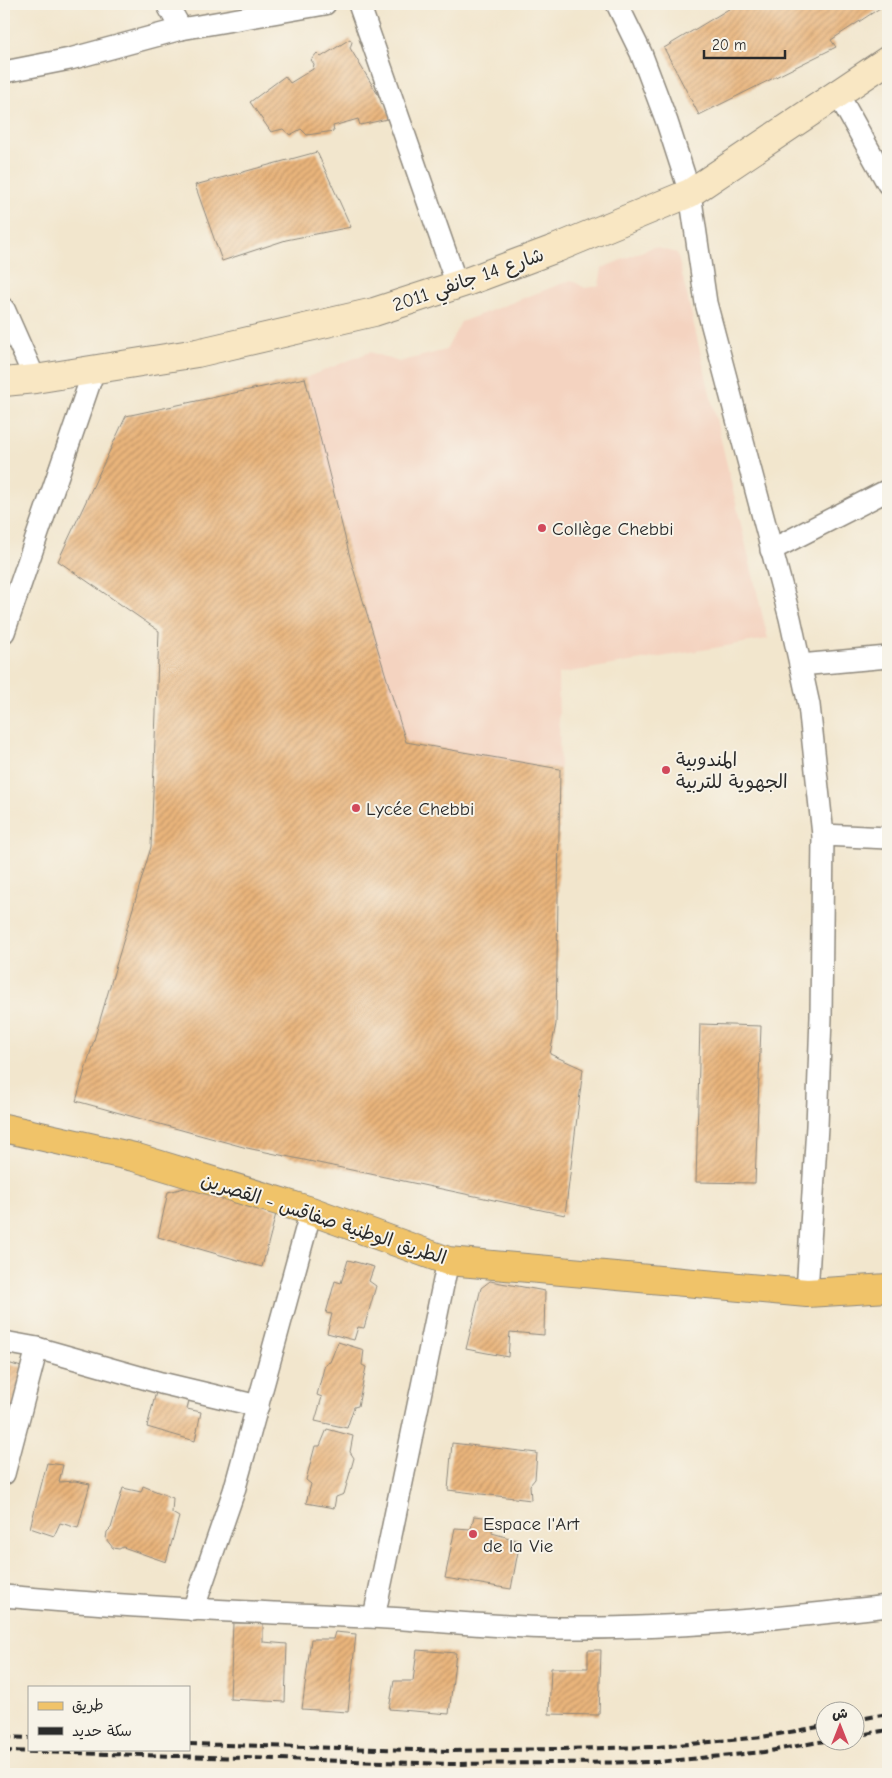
<svg xmlns="http://www.w3.org/2000/svg" width="892" height="1778" font-family="'Comic Neue','Playpen Sans Arabic',sans-serif">
<style>
.built{fill:#f4d3c0}
.building{fill:url(#building-hatch)}
.lines{fill:none;stroke-linecap:round;stroke-linejoin:round}
.street-casing{stroke:#8e887c;stroke-width:24}
.secondary-casing{stroke:#8e887c;stroke-width:30}
.primary-casing{stroke:#8e887c;stroke-width:30}
.street{stroke:#fff;stroke-width:21}
.secondary{stroke:#f9e7c3;stroke-width:28}
.primary{stroke:#f0c369;stroke-width:28}
.rail{stroke:#2b2b2b;stroke-width:4;stroke-dasharray:8 4;stroke-linecap:butt}
.poi-dot{fill:#d1495b;stroke:#f7f3e8;stroke-width:2}
.labels{text-anchor:middle;stroke-width:4;stroke-linejoin:round;paint-order:stroke}
.street-label{font-size:19px;fill:#2b2b2b;stroke:#f7f3e8}
.poi-label{font-size:19px;fill:#2b2b2b;stroke:#f7f3e8;text-anchor:start}
</style>
<defs>
<pattern id="building-hatch" width="6" height="6" patternUnits="userSpaceOnUse" patternTransform="scale(1.25)"><rect width="6" height="6" fill="#eab57c"/><path d="M-1 1l2-2M0 6l6-6M5 7l2-2" fill="none" stroke="#be9366"/></pattern>
</defs>
<rect width="100%" height="100%" fill="#f7f3e8"/>
<filter id="ink" filterUnits="userSpaceOnUse"><feTurbulence type="fractalNoise" baseFrequency=".02" numOctaves="2"/><feDisplacementMap in="SourceGraphic" scale="10" xChannelSelector="R" yChannelSelector="G"/><feConvolveMatrix kernelMatrix="1 2 1 2 8 2 1 2 1" color-interpolation-filters="sRGB"/></filter>
<filter id="wash" filterUnits="userSpaceOnUse"><feTurbulence type="fractalNoise" baseFrequency=".0096" numOctaves="4" result="noise"/><feDisplacementMap in="SourceGraphic" scale="20" xChannelSelector="R" yChannelSelector="G"/><feGaussianBlur stdDeviation="1.12" result="paint"/><feColorMatrix in="noise" values="0 0 0 0 0 0 0 0 0 0 0 0 0 0 0 0 0 1.4 0 .05"/><feComposite in="paint" operator="in"/></filter>
<g filter="url(#wash)">
<rect width="100%" height="100%" fill="#f2e6cd"/>
<!-- built -->
<polygon class="built" points="653,247 677,253 768,639 558,674 560,769 406,742 351,561 305,378 370,352 399,362 446,350 461,322 571,280 585,288 599,286 602,268"/>
<g id="blocks">
<!-- building -->
<g class="building">
<polygon points="737,4 881,4 878,5 880,8 831,40 836,47 699,115 664,48"/>
<polygon points="350,39 352,42 350,48 392,118 360,125 358,119 333,126 334,131 307,135 301,129 290,135 283,129 271,132 250,102 285,76 290,83 313,69 314,64 311,60 317,53 321,57"/>
<polygon points="317,152 351,227 286,240 222,261 195,185"/>
<polygon points="305,378 351,561 406,742 560,769 556,1024 550,1054 583,1069 565,1215 247,1148 76,1101 151,847 159,631 58,561 126,416"/>
<polygon points="700,1024 761,1026 755,1183 696,1182"/>
<polygon points="197,1185 277,1210 262,1267 158,1237 168,1192"/>
<polygon points="348,1260 374,1267 369,1281 376,1286 364,1328 358,1327 354,1340 327,1333 332,1314 326,1313 335,1281 341,1283"/>
<polygon points="490,1281 545,1291 544,1335 510,1332 508,1357 466,1349 481,1288"/>
<polygon points="338,1342 364,1350 362,1365 366,1367 358,1406 354,1407 347,1428 315,1421 322,1397 317,1395 325,1364 330,1362"/>
<polygon points="4,1362 25,1368 8,1424 4,1422"/>
<polygon points="156,1392 189,1401 187,1409 201,1412 195,1441 147,1427"/>
<polygon points="327,1429 353,1436 350,1452 354,1458 344,1494 336,1497 334,1508 306,1503 311,1484 306,1480 315,1446 320,1446"/>
<polygon points="452,1443 537,1453 535,1479 530,1485 531,1500 448,1490"/>
<polygon points="47,1463 63,1465 59,1482 75,1481 90,1484 78,1528 60,1523 54,1536 30,1528"/>
<polygon points="143,1486 173,1498 172,1513 179,1517 166,1562 123,1547 119,1549 113,1548 106,1539 107,1532 111,1528 123,1488 141,1492"/>
<polygon points="474,1516 493,1518 492,1533 520,1541 511,1589 445,1578 455,1528 471,1529"/>
<polygon points="233,1623 263,1623 263,1642 287,1644 285,1702 230,1699"/>
<polygon points="335,1632 356,1634 348,1712 302,1709 311,1639 333,1639"/>
<polygon points="417,1650 456,1653 449,1714 389,1709 394,1681 413,1681"/>
<polygon points="588,1650 601,1650 599,1715 549,1714 551,1668 588,1668"/>
</g>
</g>
</g>
<g filter="url(#ink)">
<use href="#blocks" fill-opacity="0" stroke="#8e887c" stroke-width="1"/>
<g class="lines">
<defs>
<g id="street">
<polyline points="167,4 181,29"/>
<polyline points="359,4 457,285"/>
<polyline points="617,4 641,53 667,122 690,193 706,303 790,618 809,705 823,835 821,1017 817,1126 807,1293"/>
<polyline points="4,72 70,59 181,29 325,4"/>
<polyline points="838,94 888,184"/>
<polyline points="4,309 35,379"/>
<polyline points="771,550 888,490"/>
<polyline points="4,632 94,370"/>
<polyline points="800,665 888,657"/>
<polyline points="823,835 888,838"/>
<polyline points="4,1342 37,1348 161,1383 258,1406"/>
<polyline points="4,1474 37,1348"/>
<path d="M4,1596c121,11 243,16 364,21 67,3 133,11 200,11 107,1 214,-10 320,-22"/>
<polyline points="193,1610 234,1491 311,1211"/>
<polyline points="374,1617 448,1261"/>
</g>
<polyline id="secondary" points="4,382 35,379 197,353 374,312 469,281 557,248 690,193 888,60"/>
<polyline id="primary" points="4,1128 134,1157 311,1211 448,1261 807,1293 888,1288"/>
</defs>
<!-- street casing -->
<use href="#street" class="street-casing"/>
<!-- secondary casing -->
<use href="#secondary" class="secondary-casing"/>
<!-- primary casing -->
<use href="#primary" class="primary-casing"/>
<!-- street -->
<use href="#street" class="street"/>
<!-- secondary -->
<use href="#secondary" class="secondary"/>
<!-- primary -->
<use href="#primary" class="primary"/>
<!-- rail -->
<g class="rail">
<polyline points="854,1720 888,1714"/>
<polyline points="854,1736 888,1730"/>
<polyline points="4,1737 29,1738"/>
<polyline points="189,1744 452,1751 658,1747 762,1737 824,1726"/>
<polyline points="4,1751 451,1764 657,1762 764,1752 830,1740"/>
</g>
</g>
</g>
<!-- markers -->
<g class="poi-dot">
<circle cx="542" cy="528" r="5"/>
<circle cx="666" cy="770" r="5"/>
<circle cx="356" cy="808" r="5"/>
<circle cx="473" cy="1534" r="5"/>
</g>
<g class="labels">
<!-- street labels -->
<g class="street-label">
<text transform="translate(468 279) rotate(-19)" y="7">شارع 14 جانفي 2011</text>
<text transform="translate(324 1218) rotate(18)" y="7">الطريق الوطنية صفاقس - القصرين</text>
</g>
<!-- poi labels -->
<g class="poi-label">
<text x="552" y="535">Collège Chebbi</text>
<text x="676" y="766">المندوبية<tspan x="676" dy="22">الجهوية للتربية</tspan></text>
<text x="366" y="815">Lycée Chebbi</text>
<text x="483" y="1530">Espace l'Art<tspan x="483" dy="22">de la Vie</tspan></text>
</g>
</g>
<!-- margin -->
<rect width="892" height="1778" fill="none" stroke="#f7f3e8" stroke-width="20"/>
<!-- legend -->
<rect x="28" y="1686" width="162" height="65" fill="#f7f3e8" stroke="#a5a39c"/>
<rect x="38" y="1702" width="25" height="8" fill="#f0c369" stroke="#a5a39c"/>
<text x="72" y="1710" font-size="15" fill="#2b2b2b">طريق</text>
<rect x="38" y="1727" width="25" height="8" fill="#2b2b2b" stroke="#a5a39c"/>
<text x="72" y="1736" font-size="15" fill="#2b2b2b">سكة حديد</text>
<!-- north arrow -->
<g transform="translate(840 1726)"><circle r="24" fill="#f7f3e8" stroke="#a5a39c"/>
<path d="M0-4L9 19L0 12L-9 19Z" fill="#d1495b"/>
<text y="-8" font-size="14" font-weight="bold" text-anchor="middle" fill="#2b2b2b">ش</text>
</g>
<!-- scale -->
<path d="M704 50v8h81v-8" fill="none" stroke="#2b2b2b" stroke-width="2.5"/>
<text x="712" y="50" font-size="15" fill="#2b2b2b" stroke="#f7f3e8" stroke-width="4" paint-order="stroke">20 m</text>
</svg>
